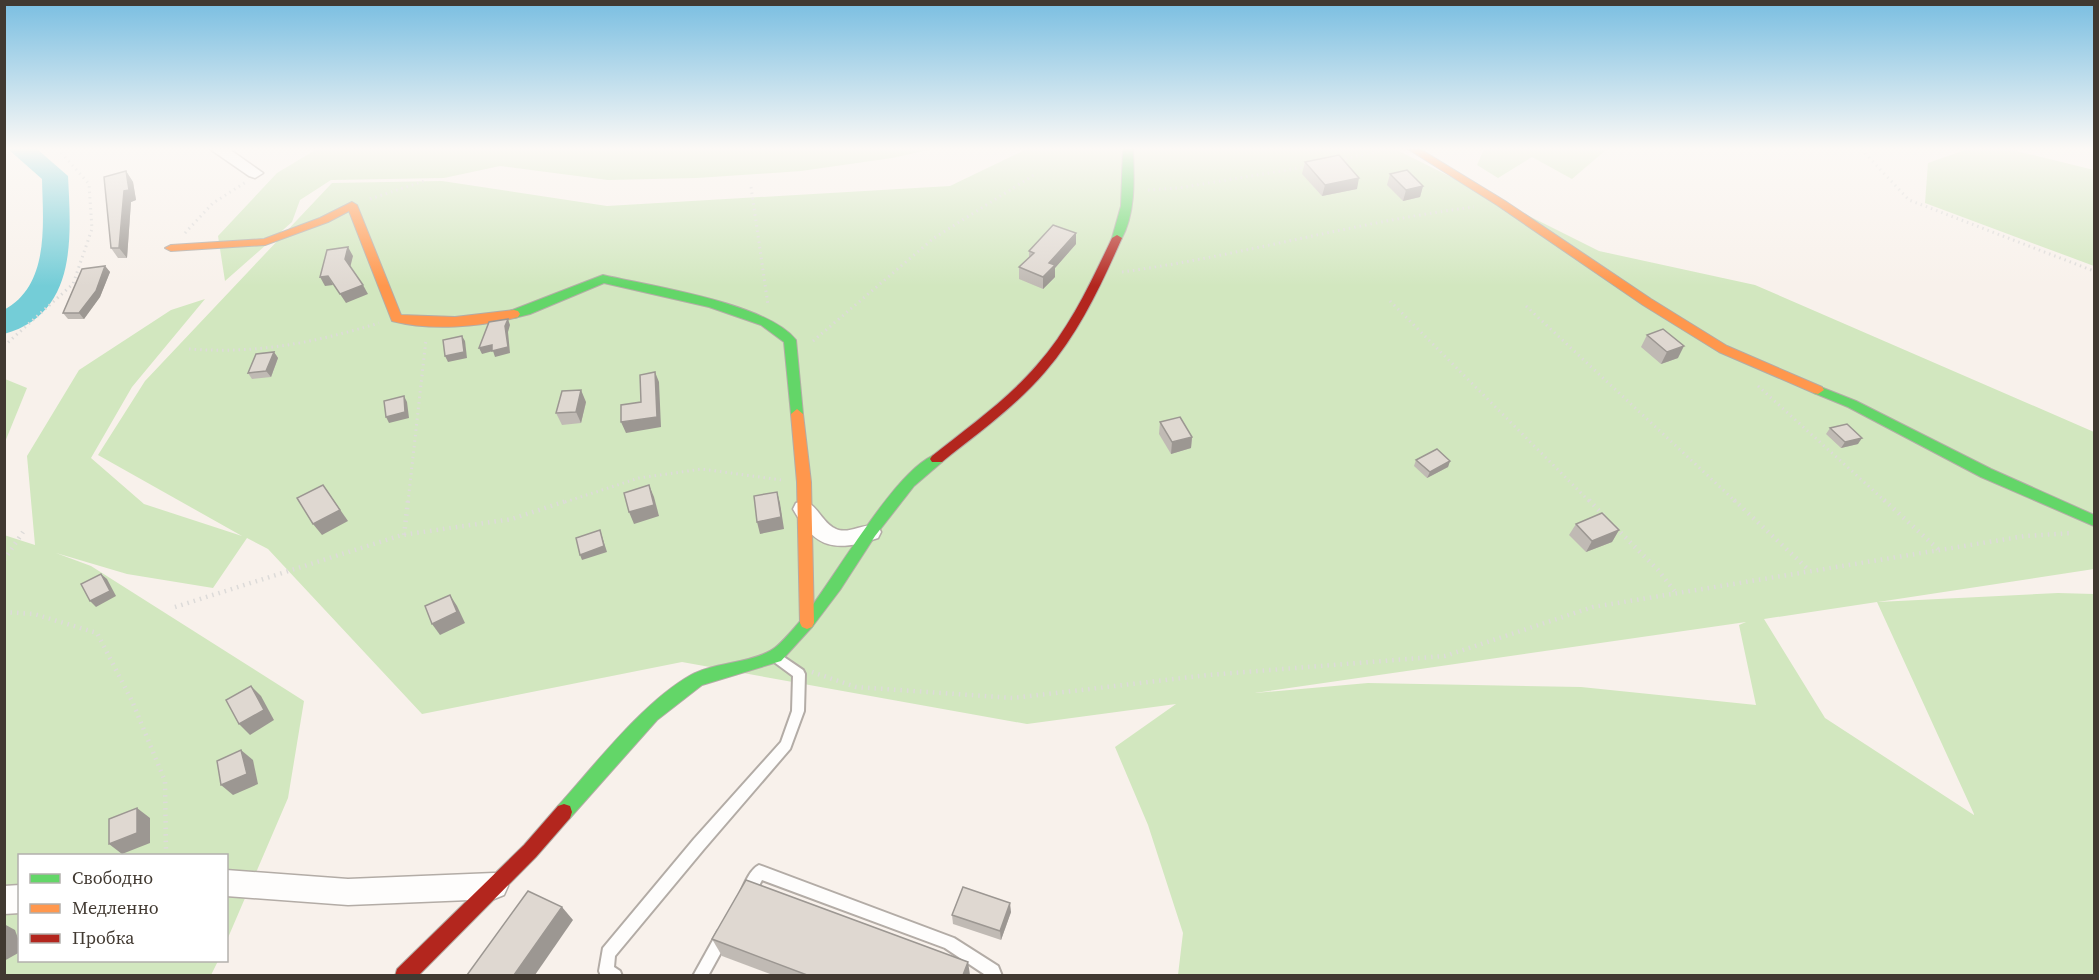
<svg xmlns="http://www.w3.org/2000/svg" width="2099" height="980" font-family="'Source Serif 4',serif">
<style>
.green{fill:#d2e7bf;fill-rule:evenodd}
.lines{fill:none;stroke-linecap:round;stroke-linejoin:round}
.river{fill:#74cdd7;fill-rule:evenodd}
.lane-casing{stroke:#b3aca6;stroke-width:4}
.street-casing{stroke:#b3aca6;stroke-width:3}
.fast-casing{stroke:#b3aca6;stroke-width:2}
.slow-casing{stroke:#b3aca6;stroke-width:2}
.jam-casing{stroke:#b3aca6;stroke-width:2}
.path-far1{stroke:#dddbd9;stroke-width:3;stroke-dasharray:1.5 4;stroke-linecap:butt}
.path{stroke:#dddbd9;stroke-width:4.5;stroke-dasharray:1.5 5;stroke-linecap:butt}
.lane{fill:#fefdfc;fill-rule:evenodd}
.street{fill:#fefdfc;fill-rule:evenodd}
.fast{fill:#63d668;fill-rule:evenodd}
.slow{fill:#ff974d;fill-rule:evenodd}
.jam{fill:#b3261e;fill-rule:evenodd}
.wall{fill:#c0bab4}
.shaded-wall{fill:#9c9792}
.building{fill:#dfd8d1;stroke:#9c9792;stroke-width:1.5}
</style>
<rect width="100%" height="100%" fill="#f8f1eb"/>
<!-- green -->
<g class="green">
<polygon points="317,149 933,149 892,158 801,171 697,178 608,180 500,166 444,178 331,180 300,200 292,222 225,281 218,236 277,173"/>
<path d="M1027,149h368l204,102 156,34 339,147v137l-216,33 180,-9 36,1v381h-916l5,-42 -35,-108 -33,-78 61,-43 -149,20 -345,-62 -260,52 -154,-165 -21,-11 -34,50 -86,-14 -71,-21 35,13 213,135 -16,97 -61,142 -1,-84h-206v104l198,1 -7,14 -206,1 -1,-441 31,10 -8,-89 52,-86 92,-60 34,-11 -73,88 -41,71 53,46 98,32 -144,-81 47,-74 187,-198 110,-2 165,25 343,-20zM1877,602l97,212v1l-149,-97 -61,-99zM1746,622l-7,3 17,80 -175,-18 -213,-4 -113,10z"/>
<polygon points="1484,149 1607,149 1572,179 1532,157 1498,178 1477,165"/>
<polygon points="1968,149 2009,149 2094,170 2094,266 1925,203 1928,163"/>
<polygon points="5,379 27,388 5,442"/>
</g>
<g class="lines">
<!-- river -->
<path class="river" d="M8,149h29l31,27c3,60 10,138 -64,158v-24c46,-25 39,-86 38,-131z"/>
<defs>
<g id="lane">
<polygon points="778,653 803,670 805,674 804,711 790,749 704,849 615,956 614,967 620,971 622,976 601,976 599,971 603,948 694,839 781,742 792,711 793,676 774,662 772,658 774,654"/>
<path d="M759,865l195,73 44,28 4,10h-15l-42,-28 -183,-68 -10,19 -5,2 -5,-2 -2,-5c4,-9 10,-25 19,-29z"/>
<polygon points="723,929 728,931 730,936 708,976 693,976 718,931"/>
</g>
<g id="street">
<polygon points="210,149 229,149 263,173 255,178 249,176"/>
<path d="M804,501c14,4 18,22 32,28 13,6 28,-7 42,-3l3,6 -3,6c-42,14 -62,12 -85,-29l3,-6z"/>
<polygon points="226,870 348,879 494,873 504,877 508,886 504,895 494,899 348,905 226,896"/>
<polygon points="20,885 20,913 4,914 4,886"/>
</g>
<g id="fast">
<path d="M1123,149h10c1,30 3,64 -12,91l-4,1 -5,-3 9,-32z"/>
<path d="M603,275c47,11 164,28 193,65l7,74 -2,3h-8l-2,-3 -7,-72 -23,-17 -52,-18 -105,-24 -74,31 -16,4 -6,-4 2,-3z"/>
<polygon points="1818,386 1856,401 1991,469 2094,515 2094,526 1981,477 1848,407 1814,393 1812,390"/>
<path d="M937,454l7,5 -2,3 -28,24 -39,50 -35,54 -28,37 -31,34 -79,24 -45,35 -87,98 -6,2 -6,-2 -2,-6 2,-6c37,-41 85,-104 133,-131 24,-13 55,-11 79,-24 9,-4 25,-24 32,-32 31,-37 94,-152 135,-165z"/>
</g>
<g id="slow">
<polygon points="1408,149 1420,149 1505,201 1651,299 1727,346 1822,387 1824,390 1818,394 1814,393 1719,352 1643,305 1497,205"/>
<path d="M352,202l5,3 44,110 54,2 59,-7 4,1 2,3 -2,3c-38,10 -87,14 -126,4l-43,-110 -21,11 -63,23 -94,6 -6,-3 6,-3 93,-6 56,-21z"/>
<polygon points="797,409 803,414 811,482 814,623 812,627 807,629 802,627 800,623 797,482 791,414"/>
</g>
<g id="jam">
<path d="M1117,235l5,3c-21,47 -43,95 -77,134 -30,35 -68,62 -103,90h-10l-2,-3 2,-3c36,-29 75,-56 105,-91 33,-37 54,-83 75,-127z"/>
<polygon points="564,804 570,806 572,812 570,818 536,857 418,976 395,976 397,969 524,845 558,806"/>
</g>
</defs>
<!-- lane casing -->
<use href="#lane" class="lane-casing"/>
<!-- street casing -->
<use href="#street" class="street-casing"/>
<!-- fast casing -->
<use href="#fast" class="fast-casing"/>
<!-- slow casing -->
<use href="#slow" class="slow-casing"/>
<!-- jam casing -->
<use href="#jam" class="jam-casing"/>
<!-- path-far1 -->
<g class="path-far1">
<polyline points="1861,149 1909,200 2094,271"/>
<polyline points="1340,160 1387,149"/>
<polyline points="751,187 768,305"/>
<polyline points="1148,190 1178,188 1306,167"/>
<polyline points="370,199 427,180"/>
<polyline points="185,233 213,203 246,182"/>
<path d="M1122,272c118,-16 233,-50 352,-65"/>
<polyline points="1390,301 1590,502"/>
<polyline points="1526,306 1736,502"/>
<polyline points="813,341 934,238 1037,173"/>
<polyline points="4,346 73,284 92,229 89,184 58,149"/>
<path d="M189,349c69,5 124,-6 190,-26"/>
<polyline points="1758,386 1886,502"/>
<polyline points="408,502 426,339"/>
<polyline points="565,502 639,478 702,469 781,480"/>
</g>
<!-- path -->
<g class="path">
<polyline points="1589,500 1604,516"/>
<polyline points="1734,500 1810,571"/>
<polyline points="1884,500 1939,550"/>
<polyline points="1616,528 1658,570 1676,593"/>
<polyline points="404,535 408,500"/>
<polyline points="4,560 23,532"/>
<polyline points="175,607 402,535 512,519 569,500"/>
<polyline points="4,612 34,614 97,633 132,701 165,781 166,856"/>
<polyline points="812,672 856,687 1013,698 1208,675 1445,656 1593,607 2025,536 2073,533"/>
</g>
<!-- lane -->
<use href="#lane" class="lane"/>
<!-- street -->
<use href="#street" class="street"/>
<!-- fast -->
<use href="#fast" class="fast"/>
<!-- slow -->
<use href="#slow" class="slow"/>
<!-- jam -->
<use href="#jam" class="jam"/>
</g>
<!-- wall -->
<g class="wall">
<polygon points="1305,162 1357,189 1322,196 1302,174"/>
<polygon points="126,171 133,182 136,200 131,202 127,258 118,258 111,248"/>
<polygon points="1390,174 1423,186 1420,197 1403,201 1387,185"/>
<polygon points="1076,244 1055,268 1055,277 1043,289 1019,279 1019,267 1029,257 1029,251"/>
<polygon points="105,266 110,272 100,297 84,319 68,319 63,313"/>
<polygon points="1647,335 1678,358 1661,364 1641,347"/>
<polygon points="274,352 278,358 271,377 252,379 248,373"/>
<polygon points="586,402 581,423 562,425 556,413"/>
<polygon points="1160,422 1192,437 1191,448 1171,454 1159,434"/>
<polygon points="1830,428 1858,444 1841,448 1826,434"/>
<polygon points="1416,460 1450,461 1448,467 1427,478 1414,466"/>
<polygon points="1576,524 1619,530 1612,542 1586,552 1569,535"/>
<polygon points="1011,912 1001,940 953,924 952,915"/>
<polygon points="712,939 970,975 773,975 722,956"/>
</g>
<!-- shaded-wall -->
<g class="shaded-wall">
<polygon points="126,171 133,182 136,200 131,202 127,258 119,248"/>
<polygon points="1359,178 1357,189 1322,196 1325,185"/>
<polygon points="1423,186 1420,197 1403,201 1406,190"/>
<polygon points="1076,233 1076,244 1055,268 1055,277 1043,289 1043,277 1049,263"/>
<polygon points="348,247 353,256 350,268 345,259"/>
<polygon points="105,266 110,272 100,297 84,319 79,313"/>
<polygon points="328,276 333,285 325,286 320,277"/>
<polygon points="363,285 368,294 346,303 340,294"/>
<polygon points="508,319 510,325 508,332 510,353 495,357 493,351 482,354 479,348 492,345 505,326"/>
<polygon points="462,336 465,341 467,358 448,362 445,356"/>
<polygon points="1684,346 1678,358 1661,364 1667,352"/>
<polygon points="274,352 278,358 271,377 266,371"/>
<polygon points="655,372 659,382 661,427 626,433 621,422 657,417"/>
<polygon points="581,390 586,402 581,423 576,412"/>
<polygon points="404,396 407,402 409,418 389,423 386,417"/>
<polygon points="1192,437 1191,448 1171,454 1172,442"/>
<polygon points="1862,438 1858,444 1841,448 1845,442"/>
<polygon points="1450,461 1448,467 1427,478 1430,472"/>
<polygon points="323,485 348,521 322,535 313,524"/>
<polygon points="649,485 654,497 659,516 634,524 629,512"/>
<polygon points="777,492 780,503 784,529 760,534 757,522"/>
<polygon points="600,530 607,552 582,560 580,555"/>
<polygon points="1619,530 1612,542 1586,552 1592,541"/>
<polygon points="101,574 107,579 116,596 96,607 90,601"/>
<polygon points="450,595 457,606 465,623 440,635 432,624"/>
<polygon points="251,686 261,696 274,720 250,735 239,724"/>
<polygon points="241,750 253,760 258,784 233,795 221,785"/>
<polygon points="137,808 150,818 150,843 122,854 109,844"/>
<polygon points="1010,903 1011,912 1001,940 1000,931"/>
<polygon points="562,907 573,920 535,975 514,975"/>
<polygon points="4,924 15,930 20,944 20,952 4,961"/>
<polygon points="968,962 970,975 963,975"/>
</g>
<!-- building -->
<g class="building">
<polygon points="1339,155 1359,178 1325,185 1305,162"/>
<polygon points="1407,170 1423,186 1406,190 1390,174"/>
<polygon points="126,171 129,190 124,191 119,248 111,248 104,177"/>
<polygon points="1053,225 1076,233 1049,263 1055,265 1043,277 1019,267 1034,253 1029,251"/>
<polygon points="348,247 345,259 363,285 340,294 328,276 320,277 327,250"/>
<polygon points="105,266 96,291 79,313 63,313 82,269"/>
<polygon points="508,319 505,326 508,347 492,351 492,345 479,348 489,322"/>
<polygon points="1663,329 1684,346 1667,352 1647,335"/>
<polygon points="462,336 464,352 445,356 443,340"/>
<polygon points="274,352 266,371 248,373 256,354"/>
<polygon points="655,372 657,417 621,422 621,405 641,402 640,375"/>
<polygon points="581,390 576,412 556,413 562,391"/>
<polygon points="404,396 405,412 386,417 384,401"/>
<polygon points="1180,417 1192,437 1172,442 1160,422"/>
<polygon points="1847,424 1862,438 1845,442 1830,428"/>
<polygon points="1437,449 1450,461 1430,472 1416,460"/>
<polygon points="323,485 340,510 313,524 297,498"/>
<polygon points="649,485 654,505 629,512 624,493"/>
<polygon points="777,492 781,517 757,522 754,496"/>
<polygon points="1602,513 1619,530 1592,541 1576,524"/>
<polygon points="600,530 604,546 580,555 576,538"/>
<polygon points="101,574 110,591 90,601 81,584"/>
<polygon points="450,595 457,612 432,624 425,606"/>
<polygon points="251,686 264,710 239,724 226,700"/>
<polygon points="241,750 247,774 221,785 217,761"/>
<polygon points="137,808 137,833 109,844 109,819"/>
<polygon points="746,880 968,962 963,975 807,975 712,939"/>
<polygon points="963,887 1010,903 1000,931 952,915"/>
<polygon points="528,891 562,907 514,975 467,975"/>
</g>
<!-- sky -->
<linearGradient id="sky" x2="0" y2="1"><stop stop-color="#79bee1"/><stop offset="0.52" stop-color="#fcf9f6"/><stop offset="1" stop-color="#fcf9f6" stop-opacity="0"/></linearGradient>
<rect width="2099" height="286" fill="url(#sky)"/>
<!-- border -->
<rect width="2099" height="980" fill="none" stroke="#413931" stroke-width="12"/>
<!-- legend -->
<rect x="18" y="854" width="210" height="108" fill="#ffffff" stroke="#b3b0ad" stroke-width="1.5"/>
<rect x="30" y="874" width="30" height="9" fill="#63d668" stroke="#b3b0ad" stroke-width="1.5"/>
<text x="72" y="884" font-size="18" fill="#413931">Свободно</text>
<rect x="30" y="904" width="30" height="9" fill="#ff974d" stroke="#b3b0ad" stroke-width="1.5"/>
<text x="72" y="914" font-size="18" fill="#413931">Медленно</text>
<rect x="30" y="934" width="30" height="9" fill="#b3261e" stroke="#b3b0ad" stroke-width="1.5"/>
<text x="72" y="944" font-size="18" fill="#413931">Пробка</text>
</svg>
